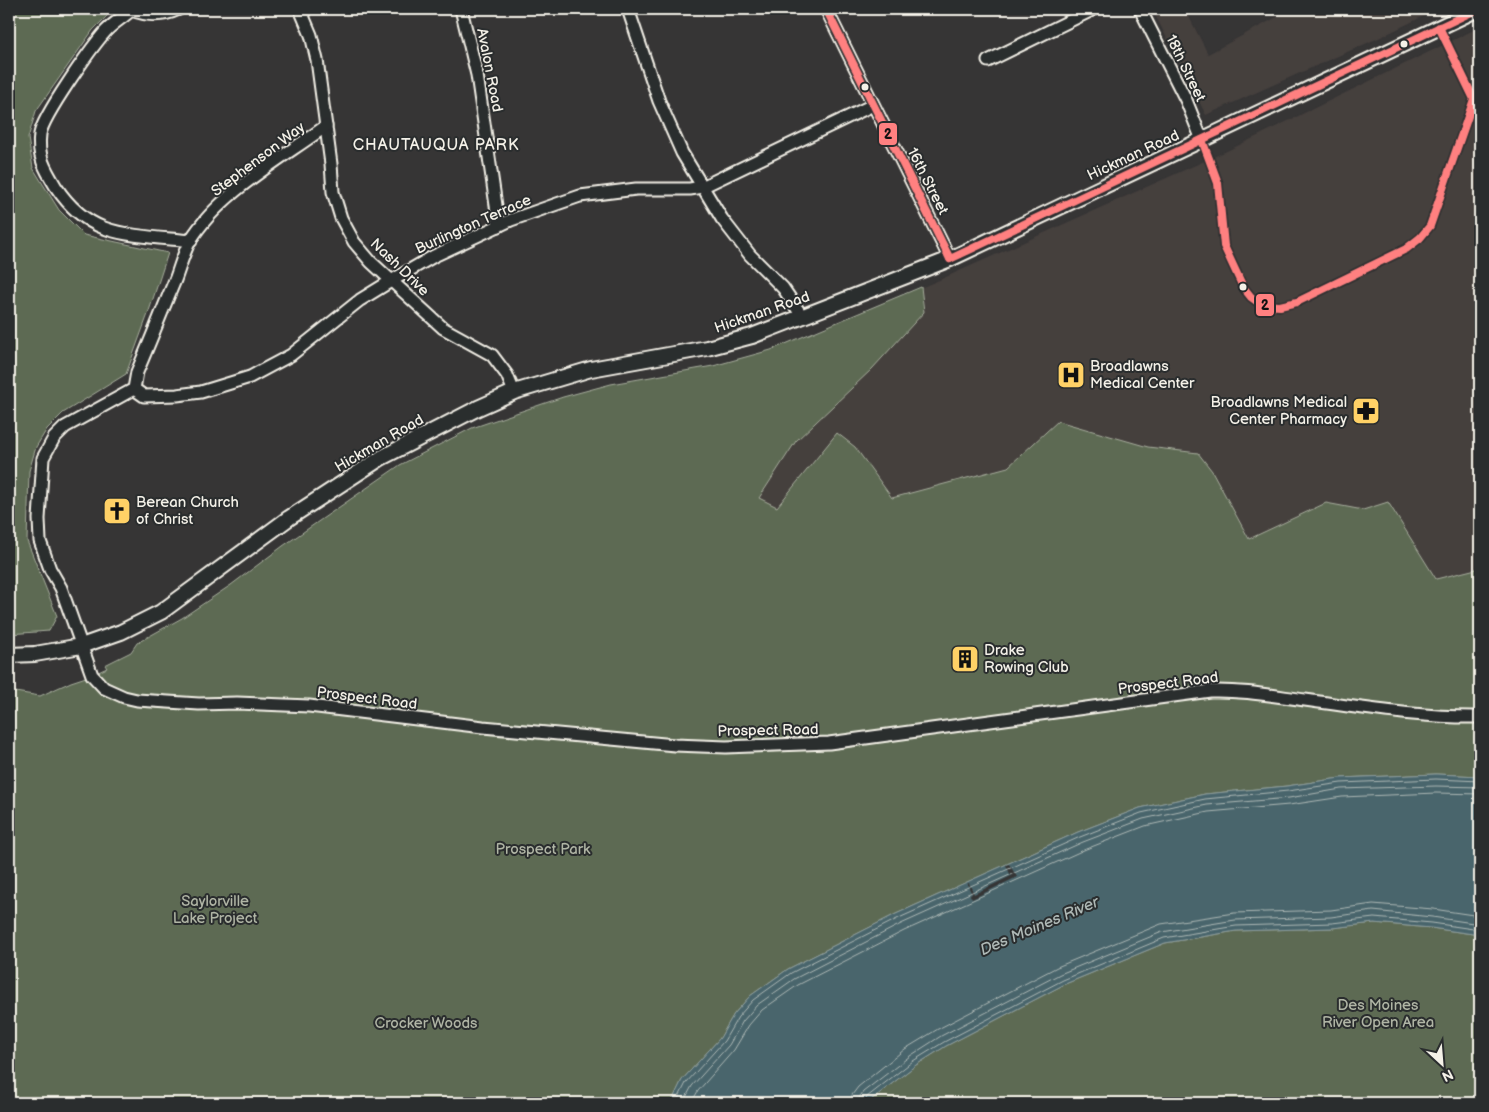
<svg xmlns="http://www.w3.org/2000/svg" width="1489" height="1112" font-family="'Balsamiq Sans',sans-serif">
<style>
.built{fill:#453f3d}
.green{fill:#5d6b53;stroke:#a8ae9e}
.water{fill:#48656c;stroke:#8d9d9e}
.pier{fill:#363535}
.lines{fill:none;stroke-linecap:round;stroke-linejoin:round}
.shore{stroke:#afb9b6;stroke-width:1}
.minor-casing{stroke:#f4f1e8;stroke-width:15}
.major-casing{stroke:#f4f1e8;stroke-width:18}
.minor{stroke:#2a2d2e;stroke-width:11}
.major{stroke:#2a2d2e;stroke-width:14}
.bus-1-casing{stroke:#2a2d2e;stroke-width:11}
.bus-1{stroke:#ff8080;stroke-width:8}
.bus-dot{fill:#f4f1e8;stroke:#2a2d2e;stroke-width:2}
.labels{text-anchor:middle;stroke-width:4;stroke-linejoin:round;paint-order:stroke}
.street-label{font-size:15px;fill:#f4f1e8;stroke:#2a2d2e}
.poi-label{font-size:15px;fill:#f4f1e8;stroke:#2a2d2e;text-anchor:start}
.park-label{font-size:15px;fill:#b0b5a5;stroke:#2a2d2e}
.neighbourhood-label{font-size:16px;letter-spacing:1px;fill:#f4f1e8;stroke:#2a2d2e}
.water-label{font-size:16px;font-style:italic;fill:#afb9b6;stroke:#2a2d2e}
.line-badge{stroke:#2a2d2e;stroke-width:2}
.pale-badge-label{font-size:14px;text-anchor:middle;font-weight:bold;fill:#111}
</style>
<rect width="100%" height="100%" fill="#363535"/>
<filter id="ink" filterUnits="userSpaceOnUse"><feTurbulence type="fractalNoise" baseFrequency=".02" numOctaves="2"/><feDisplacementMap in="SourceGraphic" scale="10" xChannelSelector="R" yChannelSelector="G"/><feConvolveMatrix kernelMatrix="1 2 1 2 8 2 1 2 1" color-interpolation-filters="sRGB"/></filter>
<g filter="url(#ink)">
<!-- built -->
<g class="built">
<polygon points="1152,9 1185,9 1208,54 1290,10 1290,9 1438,9 1383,36 1206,115"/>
<polygon points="1480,27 1480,648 778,714 713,366 771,350 937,281 1229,150"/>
</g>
<!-- green -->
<g class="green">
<polygon points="9,9 114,9 93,30 36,111 28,138 33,168 59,210 84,235 168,253 148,314 126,374 63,413 47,429 36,447 29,471 27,541 57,616 49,631 9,634"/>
<polygon points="921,287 924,312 872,369 796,441 759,498 777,507 837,433 855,447 892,498 1008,467 1058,421 1148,447 1198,453 1212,471 1249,539 1326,503 1363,510 1388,502 1436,579 1480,568 1480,776 1436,774 1340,778 1287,786 1205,794 1140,808 1078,832 896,914 788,969 750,996 734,1014 720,1038 682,1080 671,1103 9,1103 9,691 40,696 71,682 92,675 107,668 105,665 131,652 137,643 182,618 231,585 283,546 400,465 472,428 563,397 611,384 713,366 771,350"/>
<polygon points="1374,923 1431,928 1480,935 1480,1103 867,1103 916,1065 946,1046 1065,984 1165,943 1236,931 1332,928"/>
</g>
<!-- water -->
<polygon class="water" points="1436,774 1480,776 1480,935 1431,928 1374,923 1332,928 1236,931 1165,943 1065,984 946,1046 916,1065 867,1103 671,1103 682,1080 720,1038 734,1014 750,996 788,969 896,914 1078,832 1140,808 1205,794 1287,786 1340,778"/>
<!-- pier -->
<polygon class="pier" points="1009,864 1017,877 972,899 970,895 972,894 967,884 969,883 974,894 1011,876 1006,865"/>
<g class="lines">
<!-- shore -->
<g class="shore">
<polyline points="676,1103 686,1083 724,1041 738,1017 753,1000 791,973 899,918 1080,837 1141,813 1205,799 1288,791 1341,783 1436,779 1480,781"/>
<polyline points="683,1103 692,1086 729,1045 743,1021 757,1005 794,979 901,924 1083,842 1143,819 1207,805 1289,798 1341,789 1436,786 1480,787"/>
<polyline points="691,1103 698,1091 734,1050 749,1025 762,1010 798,985 904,931 1086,849 1145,826 1208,812 1289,805 1342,797 1436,793 1480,794"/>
<polyline points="851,1103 852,1095 858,1087 905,1049 938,1029 1057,967 1161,924 1234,913 1331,910 1373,904 1433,909 1480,916"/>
<polyline points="858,1103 859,1098 863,1092 910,1056 941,1036 1060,974 1162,932 1235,920 1331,917 1373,911 1432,917 1480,924"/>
<polyline points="864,1103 867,1097 913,1061 944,1042 1063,980 1164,938 1236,926 1332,923 1374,918 1432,923 1480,930"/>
</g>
<defs>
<g id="minor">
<path d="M179,9c-17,8 -31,7 -48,1 -8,8 -18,13 -26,22 -14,16 -62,84 -65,102 -3,22 5,35 16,53 12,18 27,33 48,41 24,9 61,10 87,13"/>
<polyline points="300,9 311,35 317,60 331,164 333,192 341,218 354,242 371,262 443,328 492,355 507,375 514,392"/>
<polyline points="461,9 477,75 499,226"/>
<polyline points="628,9 659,101 682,153 722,219 750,255 783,288 802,316"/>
<polyline points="826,9 950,259"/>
<polyline points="1140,9 1186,100 1202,140"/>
<polyline points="988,61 1094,9"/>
<path d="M326,126c-45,33 -107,67 -136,115 -7,13 -10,26 -15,39 -13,31 -25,62 -38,92l-3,17 -69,38 -11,11 -11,20 -4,61 1,22 10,28 11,19 31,87 12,13 20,9 13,3 62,4 38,-1 72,3 174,21 192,18 51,2 103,-4 381,-52c32,-1 64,5 95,9 59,8 116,18 175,17"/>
<polyline points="134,389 144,396 177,395 201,392 250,377 291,355 360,300 391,281 434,256 511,220 580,196 636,189 690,189 702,187 873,105"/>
</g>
<polyline id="major" points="9,655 35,654 81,646 121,632 161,612 289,518 381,458 478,408 514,392 591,369 707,348 752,336 950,259 1478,9"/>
</defs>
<!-- minor casing -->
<use href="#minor" class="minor-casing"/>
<!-- major casing -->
<use href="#major" class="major-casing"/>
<!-- minor -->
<use href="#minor" class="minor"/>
<!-- major -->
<use href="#major" class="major"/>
<defs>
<g id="bus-1">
<polyline points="826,9 950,259"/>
<polyline points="1202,140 1218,183 1224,246 1243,287 1251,297 1262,305 1280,306 1297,302 1406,249 1420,238 1430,226 1474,99 1439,27"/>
<polyline points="950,259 1478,9"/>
</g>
</defs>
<!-- bus-1 casing -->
<use href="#bus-1" class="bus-1-casing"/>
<!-- bus-1 -->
<use href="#bus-1" class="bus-1"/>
</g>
</g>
<!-- icons -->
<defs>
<symbol id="hospital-square" viewBox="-11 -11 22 22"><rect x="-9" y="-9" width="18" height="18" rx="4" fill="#ffd166" stroke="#2a2d2e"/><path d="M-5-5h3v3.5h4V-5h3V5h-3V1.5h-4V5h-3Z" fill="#111"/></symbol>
<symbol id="pharmacy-square" viewBox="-11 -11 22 22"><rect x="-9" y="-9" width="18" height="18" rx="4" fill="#ffd166" stroke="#2a2d2e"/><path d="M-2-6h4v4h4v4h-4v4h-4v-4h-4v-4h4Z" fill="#111"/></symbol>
<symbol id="church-square" viewBox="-11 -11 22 22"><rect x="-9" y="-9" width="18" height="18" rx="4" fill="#ffd166" stroke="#2a2d2e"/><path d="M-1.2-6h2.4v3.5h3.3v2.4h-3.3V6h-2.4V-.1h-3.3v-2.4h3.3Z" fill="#111"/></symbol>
<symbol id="building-square" viewBox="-11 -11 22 22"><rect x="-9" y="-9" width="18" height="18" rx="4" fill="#ffd166" stroke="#2a2d2e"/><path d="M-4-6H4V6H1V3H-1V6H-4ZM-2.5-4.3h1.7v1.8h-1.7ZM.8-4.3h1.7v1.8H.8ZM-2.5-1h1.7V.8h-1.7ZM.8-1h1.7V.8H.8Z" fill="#111"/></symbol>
</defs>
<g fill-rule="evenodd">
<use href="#hospital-square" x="1055" y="359" width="32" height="32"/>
<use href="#pharmacy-square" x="1350" y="395" width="32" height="32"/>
<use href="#church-square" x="101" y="495" width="32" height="32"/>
<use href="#building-square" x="949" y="643" width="32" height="32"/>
</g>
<!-- markers -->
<g class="bus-dot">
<circle cx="1404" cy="44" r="4.5"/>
<circle cx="865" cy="87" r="4.5"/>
<circle cx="1243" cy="287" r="4.5"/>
</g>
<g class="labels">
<!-- street labels -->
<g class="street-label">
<text transform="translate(1186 68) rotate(64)" y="5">18th Street</text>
<text transform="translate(490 70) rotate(79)" y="5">Avalon Road</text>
<text transform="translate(1133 155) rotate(-25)" y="5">Hickman Road</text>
<text transform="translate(258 159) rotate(-37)" y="5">Stephenson Way</text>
<text transform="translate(928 181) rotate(63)" y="5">16th Street</text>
<text transform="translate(473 224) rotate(-24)" y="5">Burlington Terrace</text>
<text transform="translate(400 267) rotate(44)" y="5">Nash Drive</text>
<text transform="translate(762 312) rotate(-19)" y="5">Hickman Road</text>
<text transform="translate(379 443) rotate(-30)" y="5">Hickman Road</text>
<text transform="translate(1168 683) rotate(-7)" y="5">Prospect Road</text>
<text transform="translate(367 698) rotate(7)" y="5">Prospect Road</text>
<text transform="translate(768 730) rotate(-1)" y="5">Prospect Road</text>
</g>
<!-- poi labels -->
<g class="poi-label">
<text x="1090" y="371">Broadlawns<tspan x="1090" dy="17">Medical Center</tspan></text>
<text x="1347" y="407" text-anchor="end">Broadlawns Medical<tspan x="1347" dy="17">Center Pharmacy</tspan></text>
<text x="136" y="507">Berean Church<tspan x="136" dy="17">of Christ</tspan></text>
<text x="984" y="655">Drake<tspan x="984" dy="17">Rowing Club</tspan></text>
</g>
<!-- park labels -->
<g class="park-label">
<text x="543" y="854">Prospect Park</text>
<text x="215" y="906">Saylorville<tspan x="215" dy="17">Lake Project</tspan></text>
<text x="1378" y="1010">Des Moines<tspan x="1378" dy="17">River Open Area</tspan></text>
<text x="426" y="1028">Crocker Woods</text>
</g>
<!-- neighbourhood labels -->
<g class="neighbourhood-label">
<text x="436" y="150">CHAUTAUQUA PARK</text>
</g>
<!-- water labels -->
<g class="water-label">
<text transform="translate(1039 925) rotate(-23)" y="6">Des Moines River</text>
</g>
</g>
<g class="line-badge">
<rect x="878" y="122" width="20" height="24" rx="5" fill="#ff8080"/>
<rect x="1255" y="293" width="20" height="24" rx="5" fill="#ff8080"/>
</g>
<g class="pale-badge-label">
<text x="888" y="139">2</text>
<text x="1265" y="310">2</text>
</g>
<!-- margin -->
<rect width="1489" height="1112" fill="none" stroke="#2a2d2e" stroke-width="30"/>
<rect x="15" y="15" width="1459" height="1082" fill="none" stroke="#f4f1e8" stroke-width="2" filter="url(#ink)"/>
<!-- north arrow -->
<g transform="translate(1442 1064) rotate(154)" stroke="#2a2d2e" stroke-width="4" paint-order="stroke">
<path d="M0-4L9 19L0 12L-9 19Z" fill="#f4f1e8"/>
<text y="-8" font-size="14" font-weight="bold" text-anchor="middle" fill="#f4f1e8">N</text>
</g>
</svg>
